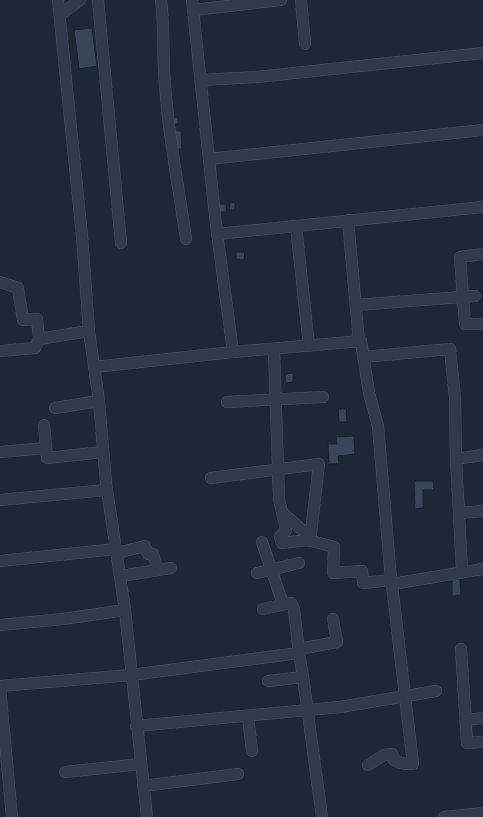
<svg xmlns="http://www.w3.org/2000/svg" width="483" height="817" font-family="Overpass,sans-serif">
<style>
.building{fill:#394558;stroke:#18212e}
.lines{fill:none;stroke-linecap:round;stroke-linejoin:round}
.street-casing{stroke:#4b5463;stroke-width:12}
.street{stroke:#313a48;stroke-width:11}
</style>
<rect width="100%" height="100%" fill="#1d2837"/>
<!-- building -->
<g class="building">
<polygon points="92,28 97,66 79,69 74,30"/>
<polygon points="178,117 178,124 170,125 170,118"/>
<polygon points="173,131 181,131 182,149 174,149"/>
<polygon points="230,202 235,203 235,210 229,210"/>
<polygon points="218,204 226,204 227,212 218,212"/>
<polygon points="236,252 245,252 244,260 236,259"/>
<polygon points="293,373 293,382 286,383 285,374"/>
<polygon points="338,409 346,409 347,422 339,422"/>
<polygon points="354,436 355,454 338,456 339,464 329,464 328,444 337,444 336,437"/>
<polygon points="414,481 433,481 434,490 423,490 423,508 415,509"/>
<polygon points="452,579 460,579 461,595 452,596"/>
</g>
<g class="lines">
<defs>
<g id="street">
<polyline points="58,0 82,236 89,331"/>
<polyline points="98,0 121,243"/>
<path d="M161,0c3,24 2,46 3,70 3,57 14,113 22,169"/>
<polyline points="301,0 305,44"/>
<polyline points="193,10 281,0"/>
<polyline points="60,15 80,0"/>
<polyline points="201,80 257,77 483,53"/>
<polyline points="209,159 483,130"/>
<polyline points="348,220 359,342"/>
<polyline points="296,226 483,207"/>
<polyline points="217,234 296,226 309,346"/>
<polyline points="483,254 460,257 465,324 483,324"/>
<polyline points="0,282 18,288 23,320 37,319 39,339 89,331 99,401 106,483 125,610 147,817"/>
<polyline points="356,305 475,296"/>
<polyline points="274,349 279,499 286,530 280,537 282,543 308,540 334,547 333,573 362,571 363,583 392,580"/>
<polyline points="0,351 35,348 39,339"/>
<path d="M233,352l128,-11 8,52 9,33 12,142 23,196c-7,0 -13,0 -19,-4l-2,-6 -8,1 -16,10"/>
<polyline points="363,357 450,349 455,398 456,459 483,455"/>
<polyline points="94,367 233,352 216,225 192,0"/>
<polyline points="227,402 323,397"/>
<polyline points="55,408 99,401"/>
<polyline points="44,425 47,458 103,452"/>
<polyline points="0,452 46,448"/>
<polyline points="456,459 462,571"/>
<polyline points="211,478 319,464 310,541"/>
<polyline points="0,500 106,490"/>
<polyline points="283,513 302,530"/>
<polyline points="459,513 483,511"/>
<polyline points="262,542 283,604"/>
<polyline points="117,553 145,546 148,554 153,554 158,570"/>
<polyline points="0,561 116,549"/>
<polyline points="257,573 299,563"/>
<polyline points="121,576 171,568"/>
<polyline points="392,584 483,569"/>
<polyline points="263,609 291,603 294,609 299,653"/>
<polyline points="0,625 63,619 125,610"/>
<polyline points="299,649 337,642 333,619"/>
<polyline points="461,649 467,743 483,742"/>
<polyline points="268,681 303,677 322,817"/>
<polyline points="0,686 131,675 299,653 303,677"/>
<polyline points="0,688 12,817"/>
<polyline points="248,716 252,751"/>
<polyline points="466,720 483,718"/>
<polyline points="136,726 340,707 436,691"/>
<polyline points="65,772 141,764"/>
<polyline points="143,786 238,774"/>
<polyline points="444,817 483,813"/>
</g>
</defs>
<!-- street casing -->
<use href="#street" class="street-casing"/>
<!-- street -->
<use href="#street" class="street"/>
</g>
</svg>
